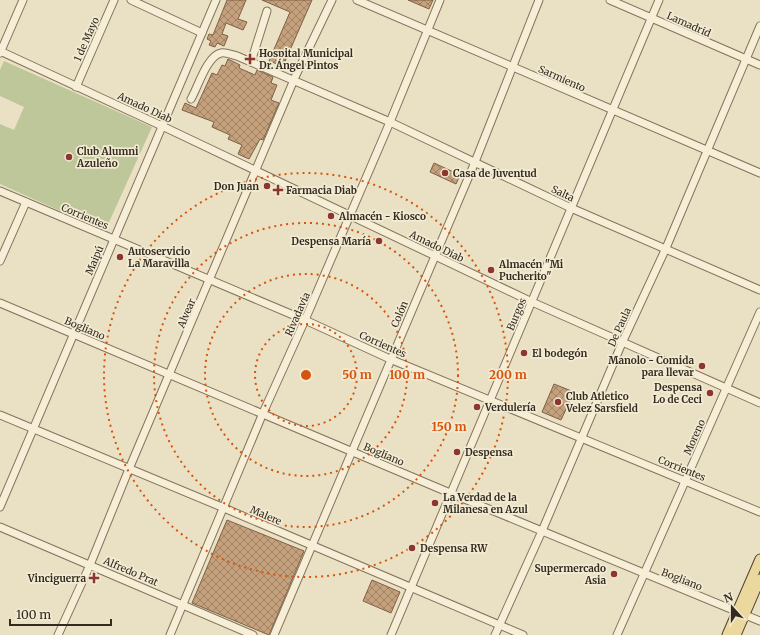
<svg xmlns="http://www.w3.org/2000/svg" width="760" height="635" font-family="Merriweather,serif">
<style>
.green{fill:#bec799}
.building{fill:url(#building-cross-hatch);stroke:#806044}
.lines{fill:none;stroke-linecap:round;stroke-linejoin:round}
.minor-casing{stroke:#83735c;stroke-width:9}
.major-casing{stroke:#514130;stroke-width:11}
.minor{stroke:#f6eed6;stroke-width:7}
.major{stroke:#ead89e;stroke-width:9}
.ring{fill:none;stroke:#d6540e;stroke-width:2;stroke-dasharray:2 4}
.poi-dot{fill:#8d3631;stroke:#f2ebd3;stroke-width:1.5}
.labels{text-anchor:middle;stroke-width:3.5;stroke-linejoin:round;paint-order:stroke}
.street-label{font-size:10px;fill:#342a1f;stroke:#f2ebd3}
.poi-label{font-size:10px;font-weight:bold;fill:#342a1f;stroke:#f2ebd3;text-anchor:start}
.centre{fill:#d6540e;stroke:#f2ebd3;stroke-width:2}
.ring-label{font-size:12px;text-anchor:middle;font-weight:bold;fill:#d6540e;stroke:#f2ebd3;stroke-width:3.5;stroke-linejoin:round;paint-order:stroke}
</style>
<defs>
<pattern id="building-cross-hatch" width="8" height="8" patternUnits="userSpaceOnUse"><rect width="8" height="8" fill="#c5a07d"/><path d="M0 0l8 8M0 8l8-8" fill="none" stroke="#a18366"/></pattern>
</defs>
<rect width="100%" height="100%" fill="#eae1c4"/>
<!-- green -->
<polygon class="green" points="4,61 152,127 105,231 0,184 0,124 14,130 24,107 0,96 0,70"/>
<!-- building -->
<g class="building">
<polygon points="227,0 246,0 238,19 247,22 243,30 226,23 222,34 228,36 224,46 217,43 215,47 209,45 211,41 207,39 209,34 213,35"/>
<polygon points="262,0 312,0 283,66 269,61 290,12"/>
<polygon points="408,0 433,0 429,9"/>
<polygon points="228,59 240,65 239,68 255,75 257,70 273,77 271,83 277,85 271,100 279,103 263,140 260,139 249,159 238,154 242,145 228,139 230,135 212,127 214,122 182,110 185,103 196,108 212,73 217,75 222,65 225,66"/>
<polygon points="434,163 460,175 456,184 430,172"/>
<polygon points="554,384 574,392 561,420 542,412"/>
<polygon points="227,520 304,551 269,635 192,603"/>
<polygon points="372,580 400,592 391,613 363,601"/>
</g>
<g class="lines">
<defs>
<g id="minor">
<polyline points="131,0 202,33"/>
<polyline points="357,0 760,173"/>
<polyline points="610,0 760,65"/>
<polyline points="0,51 162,126 532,302 760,403"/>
<polyline points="0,53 23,0"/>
<polyline points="251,62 267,11"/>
<polyline points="76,87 114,0"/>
<path d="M191,99c7,-12 16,-43 30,-46 5,-1 11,2 16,3l153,66 181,86 189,82"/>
<polyline points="0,191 305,320 390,359 760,512"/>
<polyline points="0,261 26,202"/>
<polyline points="0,303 450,493 760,621"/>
<polyline points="0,415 224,508 523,635"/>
<polyline points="0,507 216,0"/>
<polyline points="0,527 253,635"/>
<polyline points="58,635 90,565 129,469 296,75 332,0"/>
<polyline points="170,635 263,413 305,320 390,122 440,0"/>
<polyline points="274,635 475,162 539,0"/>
<polyline points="391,635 659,0"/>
<polyline points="495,635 542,531 622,343 666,248 760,26"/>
<polyline points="617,635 760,312"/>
</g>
<g id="major">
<polyline points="727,635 760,559"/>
<polyline points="736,635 760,579"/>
</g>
</defs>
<!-- minor casing -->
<use href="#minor" class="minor-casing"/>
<!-- major casing -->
<use href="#major" class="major-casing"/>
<!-- minor -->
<use href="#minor" class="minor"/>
<!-- major -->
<use href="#major" class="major"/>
</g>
<!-- distance rings -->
<g class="ring">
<circle cx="306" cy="375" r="51"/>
<circle cx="306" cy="375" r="101"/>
<circle cx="306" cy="375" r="152"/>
<circle cx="306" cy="375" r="202"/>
</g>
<!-- markers -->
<g class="poi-dot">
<path d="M248 53h4v4h4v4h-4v4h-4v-4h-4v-4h4z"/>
<circle cx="69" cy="157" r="4"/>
<circle cx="445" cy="173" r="4"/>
<circle cx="267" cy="186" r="4"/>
<path d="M276 184h4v4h4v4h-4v4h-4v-4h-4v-4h4z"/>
<circle cx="331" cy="216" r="4"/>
<circle cx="379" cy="241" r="4"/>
<circle cx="120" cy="257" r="4"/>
<circle cx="491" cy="270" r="4"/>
<circle cx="524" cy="353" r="4"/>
<circle cx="702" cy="366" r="4"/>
<circle cx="710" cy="393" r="4"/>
<circle cx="558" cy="402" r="4"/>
<circle cx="477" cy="407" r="4"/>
<circle cx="457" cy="452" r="4"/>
<circle cx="435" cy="503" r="4"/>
<circle cx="412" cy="548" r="4"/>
<circle cx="614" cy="574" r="4"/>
<path d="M92 572h4v4h4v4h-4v4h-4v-4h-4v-4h4z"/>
</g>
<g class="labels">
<!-- street labels -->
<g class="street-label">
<text transform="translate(689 24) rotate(24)" y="4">Lamadrid</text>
<text transform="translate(86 39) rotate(-66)" y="4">1 de Mayo</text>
<text transform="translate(562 78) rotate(24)" y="4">Sarmiento</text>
<text transform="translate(145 107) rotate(25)" y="4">Amado Diab</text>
<text transform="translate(563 193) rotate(25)" y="4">Salta</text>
<text transform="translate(85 216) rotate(23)" y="4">Corrientes</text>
<text transform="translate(437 246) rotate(26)" y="4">Amado Diab</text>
<text transform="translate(94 260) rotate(-67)" y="4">Maipú</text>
<text transform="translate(186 313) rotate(-67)" y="4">Alvear</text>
<text transform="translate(297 314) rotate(-66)" y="4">Rivadavia</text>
<text transform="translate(399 314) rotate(-67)" y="4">Colón</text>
<text transform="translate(516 314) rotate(-67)" y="4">Burgos</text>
<text transform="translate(619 327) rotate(-66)" y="4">De Paula</text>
<text transform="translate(85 328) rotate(23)" y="4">Bogliano</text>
<text transform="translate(383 344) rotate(24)" y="4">Corrientes</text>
<text transform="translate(694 437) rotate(-66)" y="4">Moreno</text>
<text transform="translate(384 454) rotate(23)" y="4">Bogliano</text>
<text transform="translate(682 468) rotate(22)" y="4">Corrientes</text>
<text transform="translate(266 515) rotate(23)" y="4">Malere</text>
<text transform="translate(131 571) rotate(23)" y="4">Alfredo Prat</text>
<text transform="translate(682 579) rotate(22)" y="4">Bogliano</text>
</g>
<!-- poi labels -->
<g class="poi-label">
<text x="259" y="57">Hospital Municipal<tspan x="259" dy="12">Dr. Ángel Pintos</tspan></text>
<text x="77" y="155">Club Alumni<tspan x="77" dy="12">Azuleño</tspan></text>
<text x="453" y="177">Casa de Juventud</text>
<text x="259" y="190" text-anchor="end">Don Juan</text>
<text x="286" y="194">Farmacia Diab</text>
<text x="339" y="220">Almacén - Kiosco</text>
<text x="371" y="245" text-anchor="end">Despensa María</text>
<text x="128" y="255">Autoservicio<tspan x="128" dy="12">La Maravilla</tspan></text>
<text x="499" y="268">Almacén "Mi<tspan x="499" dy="12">Pucherito"</tspan></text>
<text x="532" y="357">El bodegón</text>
<text x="694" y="364" text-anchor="end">Manolo - Comida<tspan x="694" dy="12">para llevar</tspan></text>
<text x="702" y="391" text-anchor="end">Despensa<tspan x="702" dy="12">Lo de Ceci</tspan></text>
<text x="566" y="400">Club Atletico<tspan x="566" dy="12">Velez Sarsfield</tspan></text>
<text x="485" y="411">Verdulería</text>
<text x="465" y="456">Despensa</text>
<text x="443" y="501">La Verdad de la<tspan x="443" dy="12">Milanesa en Azul</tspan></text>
<text x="420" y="552">Despensa RW</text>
<text x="606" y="572" text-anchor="end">Supermercado<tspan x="606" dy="12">Asia</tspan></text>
<text x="86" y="582" text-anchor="end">Vinciguerra</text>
</g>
</g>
<circle cx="306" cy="375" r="6" class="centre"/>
<g class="ring-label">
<text x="357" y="379">50 m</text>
<text x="407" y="379">100 m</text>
<text x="508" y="379">200 m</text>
<text x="449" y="431">150 m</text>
</g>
<!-- north arrow -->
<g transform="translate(732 607) rotate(339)" stroke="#f2ebd3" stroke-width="3" paint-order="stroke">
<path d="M0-3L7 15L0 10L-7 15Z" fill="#342a1f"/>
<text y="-6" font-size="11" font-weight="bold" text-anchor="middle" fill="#342a1f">N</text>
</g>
<!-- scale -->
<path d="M10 619v6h101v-6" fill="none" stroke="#342a1f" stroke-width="2"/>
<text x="16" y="619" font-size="12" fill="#342a1f" stroke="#f2ebd3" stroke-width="3" paint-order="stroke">100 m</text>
</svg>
